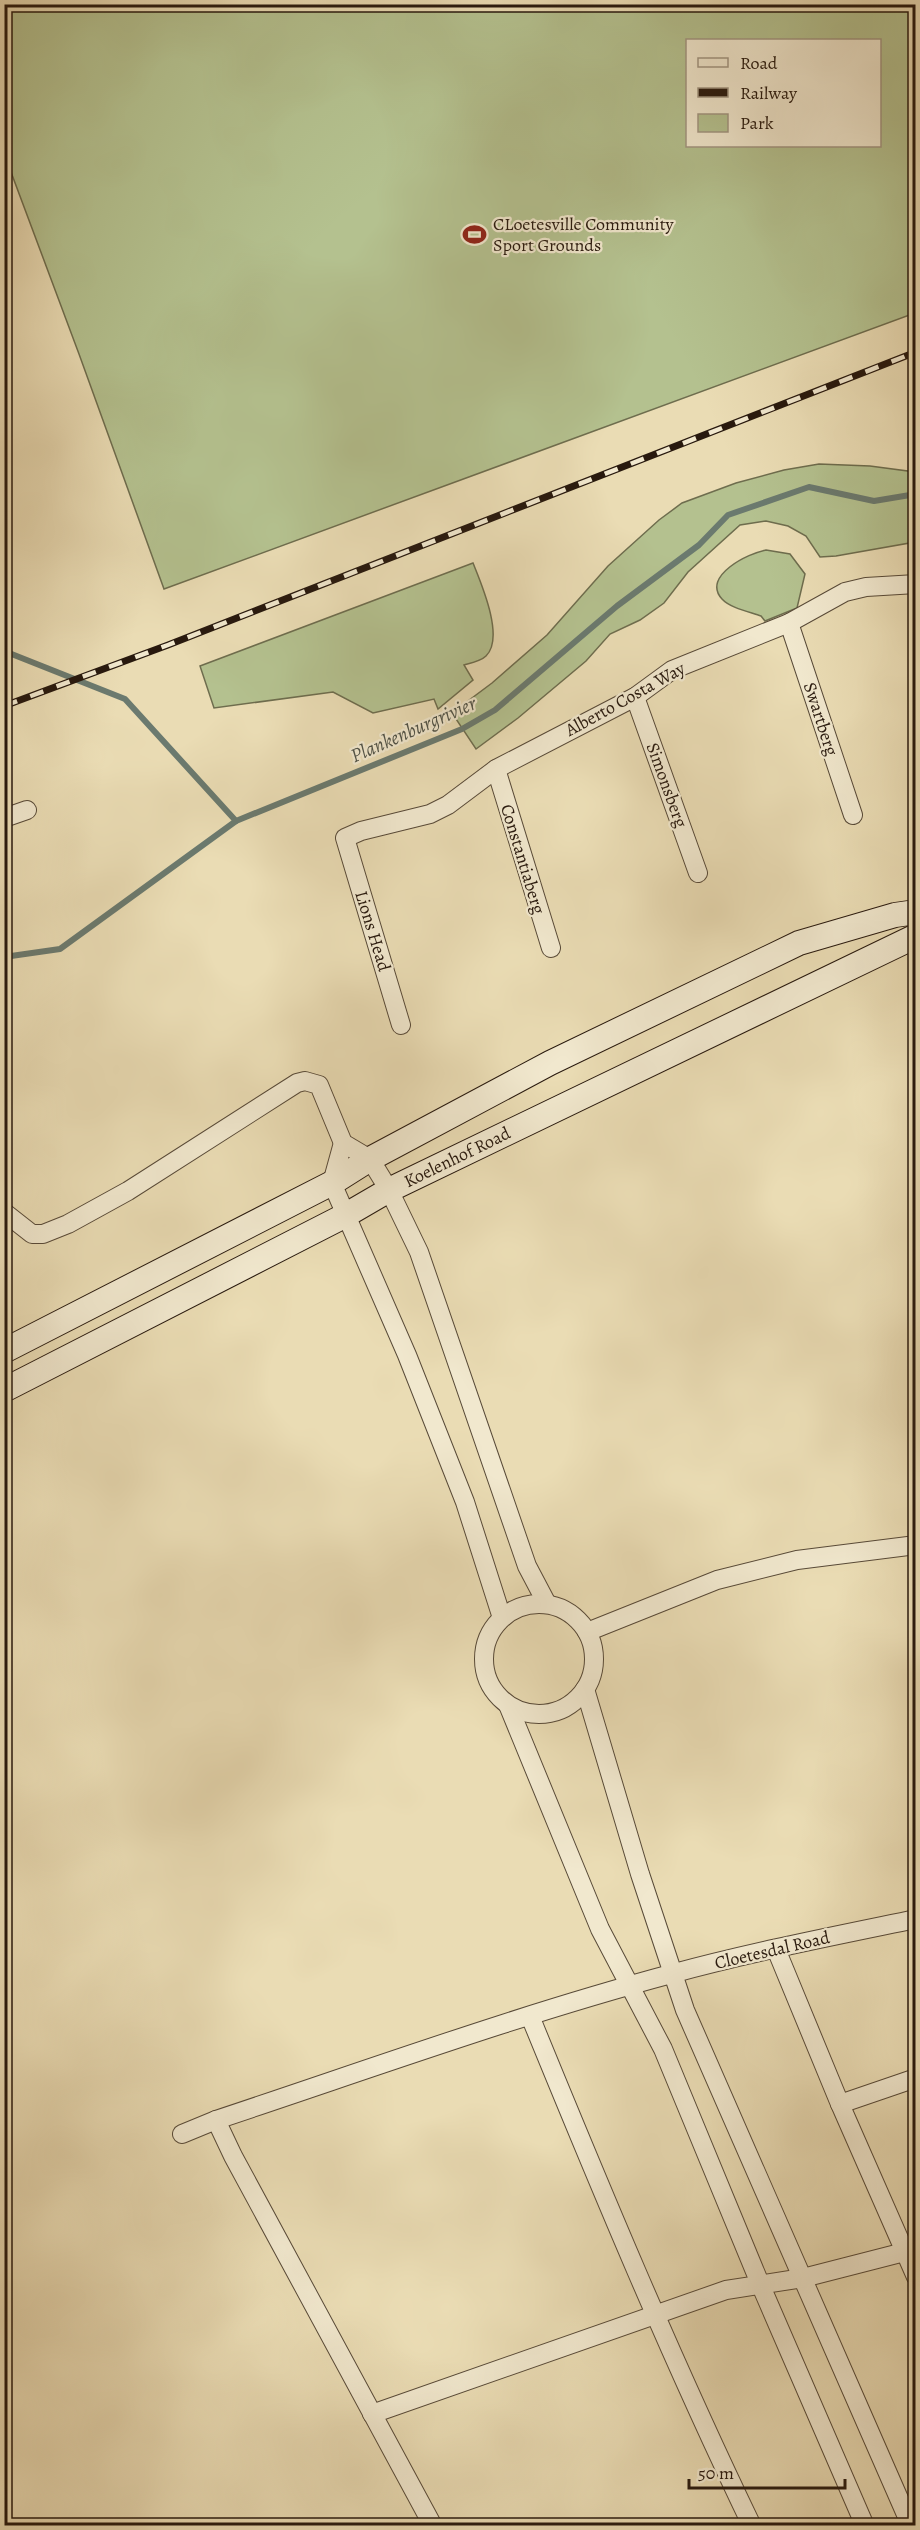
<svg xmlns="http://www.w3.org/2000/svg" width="920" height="2530" font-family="Alegreya,serif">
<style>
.green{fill:#b4c18f;stroke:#6e6d4e;stroke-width:1.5;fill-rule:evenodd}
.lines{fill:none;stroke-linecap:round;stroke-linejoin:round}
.stream{stroke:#6b7a6f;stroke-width:6}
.street-casing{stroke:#584a38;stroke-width:20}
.secondary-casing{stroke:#28190e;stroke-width:26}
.street{stroke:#f1e8ce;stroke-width:18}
.secondary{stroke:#f1e8ce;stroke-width:24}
.rail-casing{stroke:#28190e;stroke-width:7}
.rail{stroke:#f1e8ce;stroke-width:4.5;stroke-dasharray:14;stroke-linecap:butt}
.labels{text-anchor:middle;stroke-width:4.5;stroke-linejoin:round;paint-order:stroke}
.poi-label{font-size:18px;fill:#28190e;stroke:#f1e8ce;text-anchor:start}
.street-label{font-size:18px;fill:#28190e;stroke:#f1e8ce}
.water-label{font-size:20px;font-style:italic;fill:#4f5247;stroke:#f1e8ce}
</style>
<rect width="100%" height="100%" fill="#eadcb4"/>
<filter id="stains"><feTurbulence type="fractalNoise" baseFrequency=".00333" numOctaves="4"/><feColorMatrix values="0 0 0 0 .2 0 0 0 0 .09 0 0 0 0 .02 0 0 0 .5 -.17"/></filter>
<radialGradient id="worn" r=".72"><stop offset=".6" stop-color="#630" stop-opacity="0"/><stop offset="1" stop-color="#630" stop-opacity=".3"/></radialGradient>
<!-- green -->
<g class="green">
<path d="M5,4l910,1v308l-751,276 -85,-235 -74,-198zM688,40h192v106h-192z"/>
<polygon points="819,464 870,466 915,472 915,542 836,556 820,557 806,536 788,526 766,521 740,525 688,572 664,603 640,620 610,634 586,661 518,718 476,749 452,713 492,683 547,635 608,566 659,520 682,503 736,483 784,470"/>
<path d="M766,550l24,4 15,20 -8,34 -32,13 -4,-5c-11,-4 -31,-8 -39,-17 -21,-23 27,-46 44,-49z"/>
<path d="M473,563c8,20 32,75 13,93 -5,5 -15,7 -22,9l9,15 -35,29 -4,-10 -61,14 -40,-21 -119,16 -14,-42z"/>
</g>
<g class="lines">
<!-- stream -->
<g class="stream">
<polyline points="4,651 125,699 236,821"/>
<polyline points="4,957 60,949 236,821 462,729 495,710 617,606 699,545 728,515 809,487 874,501 916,494"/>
</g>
<defs>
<g id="street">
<polyline points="789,623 853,815"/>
<polyline points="635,697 698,873"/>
<polyline points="496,769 551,948"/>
<polyline points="4,818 27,810"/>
<polyline points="401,1025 345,838 361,831 430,814 448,805 496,769 635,697 672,670 789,623 845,592 866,587 916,584"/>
<polyline points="343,1143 332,1183 407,1355 465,1502 502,1618"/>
<polyline points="4,1212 32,1234 43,1234 68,1224 128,1191 297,1083 305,1081 319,1085 343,1143 370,1159 389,1190 419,1252 527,1566 547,1604"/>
<circle cx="539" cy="1659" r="55"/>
<polyline points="587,1632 717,1580 797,1560 916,1545"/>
<polyline points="585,1689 640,1874 685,2010 911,2526"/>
<polyline points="508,1705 600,1929 663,2049 761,2286 865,2526"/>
<polyline points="776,1949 840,2104 916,2277"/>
<path d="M530,2016c70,171 141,342 222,510"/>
<polyline points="840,2104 916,2078"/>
<polyline points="216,2120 233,2156 433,2526"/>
<path d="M182,2134l34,-14c151,-50 302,-105 455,-146 81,-22 163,-38 245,-55"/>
<polyline points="372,2414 726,2290 803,2278 916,2249"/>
</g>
<g id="secondary">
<polyline points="4,1351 332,1183 370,1159 550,1063 799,943 895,915 916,912"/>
<polyline points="4,1390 346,1215 389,1190 916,936"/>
</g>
</defs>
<!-- street casing -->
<use href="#street" class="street-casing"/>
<!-- secondary casing -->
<use href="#secondary" class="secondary-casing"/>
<!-- street -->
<use href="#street" class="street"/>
<!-- secondary -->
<use href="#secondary" class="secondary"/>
<defs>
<polyline id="rail" points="4,706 168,645 916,352"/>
</defs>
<!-- rail casing -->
<use href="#rail" class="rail-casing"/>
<!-- rail -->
<use href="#rail" class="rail"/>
</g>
<!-- icons -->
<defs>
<symbol id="stadium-bare" viewBox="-9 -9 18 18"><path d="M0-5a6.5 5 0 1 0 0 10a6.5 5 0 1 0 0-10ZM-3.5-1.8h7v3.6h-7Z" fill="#8f2418" stroke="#f1e8ce" stroke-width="2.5" paint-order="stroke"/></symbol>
</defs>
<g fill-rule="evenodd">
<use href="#stadium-bare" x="458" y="218" width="33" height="33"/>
</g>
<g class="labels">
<!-- poi labels -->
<g class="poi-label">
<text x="493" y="230">CLoetesville Community<tspan x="493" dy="21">Sport Grounds</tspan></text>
</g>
<!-- street labels -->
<g class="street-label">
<text transform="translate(625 699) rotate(-29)" y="6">Alberto Costa Way</text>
<text transform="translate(821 719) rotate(72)" y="6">Swartberg</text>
<text transform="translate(667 785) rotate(70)" y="6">Simonsberg</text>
<text transform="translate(523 859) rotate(73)" y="6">Constantiaberg</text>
<text transform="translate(373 931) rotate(73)" y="6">Lions Head</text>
<text transform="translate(457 1157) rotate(-26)" y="6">Koelenhof Road</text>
<text transform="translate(772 1950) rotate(-13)" y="6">Cloetesdal Road</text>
</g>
<!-- water labels -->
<g class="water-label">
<text transform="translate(413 729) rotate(-24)" y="7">Plankenburgrivier</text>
</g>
</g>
<!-- margin -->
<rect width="920" height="2530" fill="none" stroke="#eadcb4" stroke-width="24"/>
<rect x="6" y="6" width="908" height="2518" fill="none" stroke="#28190e" stroke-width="3"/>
<rect x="12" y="12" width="896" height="2506" fill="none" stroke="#28190e" stroke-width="1.5"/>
<!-- legend -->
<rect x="686" y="39" width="195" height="108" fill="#f1e8ce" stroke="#a19581" stroke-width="1.5"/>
<rect x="698" y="58" width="30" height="9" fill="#f1e8ce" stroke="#a19581" stroke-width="1.5"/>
<text x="740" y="69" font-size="18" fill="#28190e">Road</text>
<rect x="698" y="88" width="30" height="9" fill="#28190e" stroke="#a19581" stroke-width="1.5"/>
<text x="740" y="99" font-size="18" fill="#28190e">Railway</text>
<rect x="698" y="114" width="30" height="18" fill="#b4c18f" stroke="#a19581" stroke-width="1.5"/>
<text x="740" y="129" font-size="18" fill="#28190e">Park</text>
<!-- scale -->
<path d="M689 2479v9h156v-9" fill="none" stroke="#28190e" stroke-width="3"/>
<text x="698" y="2479" font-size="18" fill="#28190e" stroke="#f1e8ce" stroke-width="4.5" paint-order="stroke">50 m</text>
<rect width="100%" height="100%" filter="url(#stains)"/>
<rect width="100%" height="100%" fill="url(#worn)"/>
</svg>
